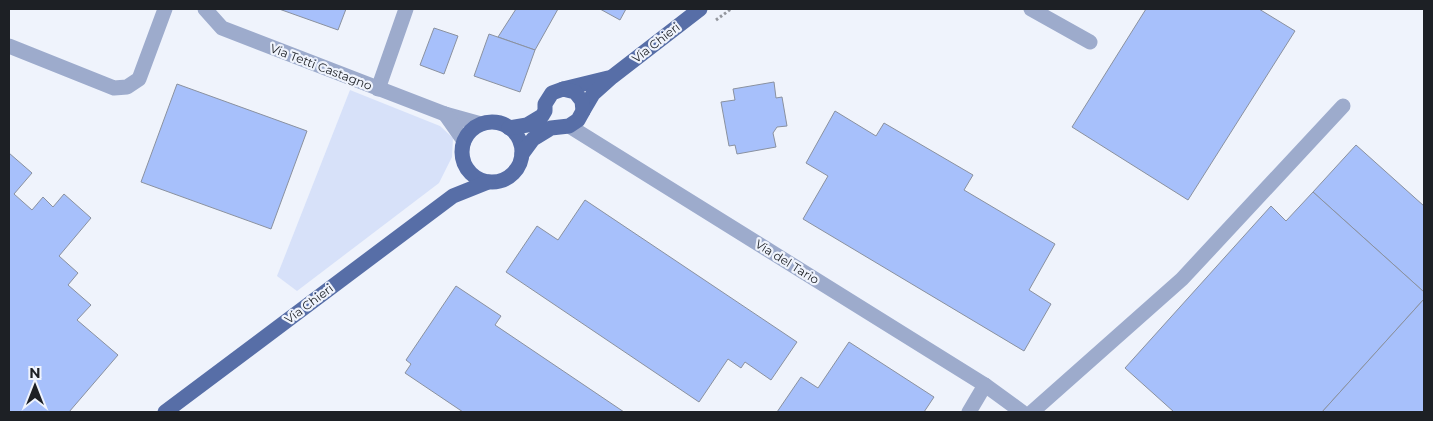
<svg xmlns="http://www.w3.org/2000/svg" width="1433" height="421" font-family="Montserrat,sans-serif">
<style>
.green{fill:#d7e1f9}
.building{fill:#a7c0fb;stroke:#8a919f}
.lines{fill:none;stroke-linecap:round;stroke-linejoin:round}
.path{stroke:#93969d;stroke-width:3;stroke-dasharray:2.5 2.5;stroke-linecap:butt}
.minor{stroke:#9dabcc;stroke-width:15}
.major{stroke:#576ea7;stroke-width:15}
.labels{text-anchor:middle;stroke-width:4.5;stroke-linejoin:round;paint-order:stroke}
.street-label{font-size:12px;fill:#1d2025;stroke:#eff3fc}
</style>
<rect width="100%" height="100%" fill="#eff3fc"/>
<!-- green -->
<polygon class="green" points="350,90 440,126 453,138 452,157 439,183 297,291 277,276"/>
<!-- building -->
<g class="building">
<polygon points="279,9 346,9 338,30"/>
<polygon points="516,9 558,9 535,50 498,37"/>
<polygon points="600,9 626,9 620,20"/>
<polygon points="1146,9 1259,9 1295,31 1188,200 1072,127"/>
<polygon points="434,28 458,36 444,74 420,65"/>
<polygon points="489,34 535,50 520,92 474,76"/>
<polygon points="774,82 776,98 782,97 787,126 777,127 773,133 776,147 737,154 735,145 729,146 721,102 735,100 733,89"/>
<polygon points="177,84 307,131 271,229 141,182"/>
<polygon points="835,111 876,136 884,123 973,175 964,190 1055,244 1029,290 1051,304 1024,351 803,219 828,176 806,163"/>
<polygon points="1356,145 1424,206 1424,292 1313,192"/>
<polygon points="9,153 32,173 14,194 32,210 43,197 53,207 64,194 91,218 59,256 78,273 68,285 91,305 77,320 118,355 69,412 9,412"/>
<polygon points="1313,192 1424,292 1424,299 1322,412 1174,412 1125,368 1271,206 1286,221"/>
<polygon points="585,200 797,342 771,380 745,362 741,368 728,359 699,402 506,272 537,226 558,240"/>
<polygon points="456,286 501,316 495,325 624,412 463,412 405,373 411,364 406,360"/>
<polygon points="1424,299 1424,412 1322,412"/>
<polygon points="849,342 934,397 924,412 777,412 801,377 818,388"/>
</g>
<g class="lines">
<!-- path -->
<g class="path">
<polyline points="716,20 731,9"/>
<polyline points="506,183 522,172"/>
</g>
<!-- minor -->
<g class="minor">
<polyline points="205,9 222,28 445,114 481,124"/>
<polyline points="1031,9 1090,42"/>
<polyline points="9,46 114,88 127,87 139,79 165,9"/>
<polyline points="378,89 406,9"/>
<polyline points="445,114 464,141"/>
<polyline points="569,126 985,385 1022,412"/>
<polyline points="969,412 985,385"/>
<polyline points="1032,412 1182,279 1343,106"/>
</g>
<!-- major -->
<g class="major">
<polyline points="563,89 608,78"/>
<polyline points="583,111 593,94 612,77 700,9"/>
<circle cx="492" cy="152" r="30"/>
<polyline points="509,128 527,125 542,116 545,111 545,104 552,93 563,89 575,92 582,101 583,111 578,120 569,126 551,128 533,139 522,154"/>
<polyline points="165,412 453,196 488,182"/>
</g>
</g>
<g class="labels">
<!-- street labels -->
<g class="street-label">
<text transform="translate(656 43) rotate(-38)" y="4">Via Chieri</text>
<text transform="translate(321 67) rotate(21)" y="4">Via Tetti Castagno</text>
<text transform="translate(787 262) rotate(32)" y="4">Via del Tario</text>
<text transform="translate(309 304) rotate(-37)" y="4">Via Chieri</text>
</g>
</g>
<!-- border -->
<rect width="1433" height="421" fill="none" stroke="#1d2025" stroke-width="20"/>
<!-- north arrow -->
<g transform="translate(35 386)" stroke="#eff3fc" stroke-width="4" paint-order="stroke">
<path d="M0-4L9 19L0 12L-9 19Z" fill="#1d2025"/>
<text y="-8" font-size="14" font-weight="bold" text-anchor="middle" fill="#1d2025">N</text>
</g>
</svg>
